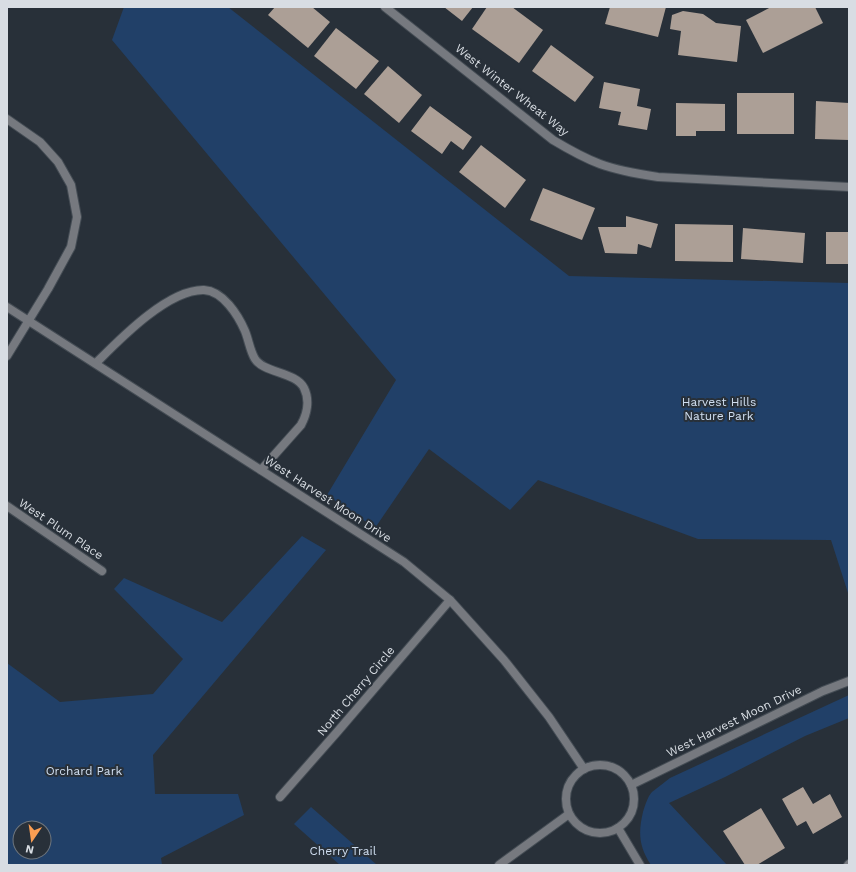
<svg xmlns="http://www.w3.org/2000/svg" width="856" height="872" font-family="'Work Sans',sans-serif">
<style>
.green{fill:#214068;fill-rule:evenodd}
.building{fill:#ac9f96}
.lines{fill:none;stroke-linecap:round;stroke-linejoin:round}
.lane-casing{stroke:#444c54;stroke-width:10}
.street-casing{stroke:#444c54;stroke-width:10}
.lane{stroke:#76797f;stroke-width:8}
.street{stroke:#76797f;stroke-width:8}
.labels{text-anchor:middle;stroke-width:4;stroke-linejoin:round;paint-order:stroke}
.street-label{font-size:12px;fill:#d8dde3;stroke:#283039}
.park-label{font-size:12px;fill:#d1dff1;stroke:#283039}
</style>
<rect width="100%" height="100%" fill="#283039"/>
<!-- green -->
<g class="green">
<polygon points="124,7 228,7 569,276 849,283 849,596 831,540 698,539 538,480 510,510 429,449 375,528 327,495 396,380 112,40"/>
<path d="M302,536l24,14 -173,205 2,39h83l6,21 -83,43 1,7h-155v-202l53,39 93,-8 30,-35 -69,-70 10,-11 98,44zM20,828h24v24h-24z"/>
<path d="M849,695v23l-44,18 -80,41 -56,26 58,62h-76c-12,-18 -13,-32 -8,-53 2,-7 5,-16 9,-20 6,-5 12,-9 18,-14z"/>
<polygon points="311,807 377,865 340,865 294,824"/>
</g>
<!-- building -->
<g class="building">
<polygon points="275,7 312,7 330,22 308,48 268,15"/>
<polygon points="444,7 473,7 462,21"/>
<polygon points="487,7 512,7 543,30 519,63 472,29"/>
<polygon points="610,7 666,7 658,37 605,24"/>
<polygon points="771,7 815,7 823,23 763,53 746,20"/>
<polygon points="683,11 703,14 716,23 741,26 737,62 678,55 681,31 670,29 672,15"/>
<polygon points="336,28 379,61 356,89 314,56"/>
<polygon points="551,45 594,77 575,102 532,71"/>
<polygon points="388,66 422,95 399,123 364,94"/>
<polygon points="604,82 640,89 637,106 651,109 647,130 618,125 621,112 599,108"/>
<rect x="737" y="93" width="57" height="41"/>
<polygon points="816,101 849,103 849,140 815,139"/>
<polygon points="676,103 725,104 725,131 696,131 696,136 676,136"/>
<polygon points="430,106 472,137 463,150 451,141 442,154 411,131"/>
<polygon points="481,145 526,180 505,208 459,172"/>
<polygon points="543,188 595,208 582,240 530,220"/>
<polygon points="626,216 658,224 651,248 638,244 637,254 605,253 598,227 626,227"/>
<polygon points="675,224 733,225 733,262 675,261"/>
<polygon points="743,228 805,233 803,263 741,259"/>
<rect x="826" y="232" width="23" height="32"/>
<polygon points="803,787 813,804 830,794 842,817 813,834 806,821 797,826 782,799"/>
<polygon points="761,808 785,848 757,865 745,865 723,831"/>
</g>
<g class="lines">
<defs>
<path id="lane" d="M96,363c23,-23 72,-74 108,-73 19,1 34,25 41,41 4,10 5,20 10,28 9,14 41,13 49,29 6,12 3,26 -3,37l-40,45"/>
<g id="street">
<path d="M385,7l168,133c15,9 31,18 47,24 19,7 38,10 58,13l191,10"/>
<polyline points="7,119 40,142 58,162 71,185 77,217 71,247 48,289 7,356"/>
<polyline points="7,307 404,562 450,600 504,660 549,717 584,769"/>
<polyline points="7,506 102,571"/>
<circle cx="600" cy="799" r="34"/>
<polyline points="631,785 823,691 849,681"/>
<polyline points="280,797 338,731 450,600"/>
<polyline points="618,828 640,865"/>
<polyline points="499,865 569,814"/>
<polyline points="848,865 849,864"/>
</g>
</defs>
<!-- lane casing -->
<use href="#lane" class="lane-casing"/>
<!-- street casing -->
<use href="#street" class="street-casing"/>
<!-- lane -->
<use href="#lane" class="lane"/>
<!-- street -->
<use href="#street" class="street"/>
</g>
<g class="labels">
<!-- street labels -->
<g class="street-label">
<text transform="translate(512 90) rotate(38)" y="4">West Winter Wheat Way</text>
<text transform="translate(328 499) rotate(33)" y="4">West Harvest Moon Drive</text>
<text transform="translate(61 529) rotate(34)" y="4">West Plum Place</text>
<text transform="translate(356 691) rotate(-50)" y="4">North Cherry Circle</text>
<text transform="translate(734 721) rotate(-26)" y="4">West Harvest Moon Drive</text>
</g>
<!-- park labels -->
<g class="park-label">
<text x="719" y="406">Harvest Hills<tspan x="719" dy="14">Nature Park</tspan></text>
<text x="84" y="775">Orchard Park</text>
<text x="343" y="855">Cherry Trail</text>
</g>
</g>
<!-- border -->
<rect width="856" height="872" fill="none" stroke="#d8dde3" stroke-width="16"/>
<!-- north arrow -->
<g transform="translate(32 840) rotate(193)"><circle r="19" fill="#283039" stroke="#6e757d"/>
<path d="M0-3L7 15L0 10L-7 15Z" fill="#fc9e52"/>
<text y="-6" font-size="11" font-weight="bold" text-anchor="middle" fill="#d8dde3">N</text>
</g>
</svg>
